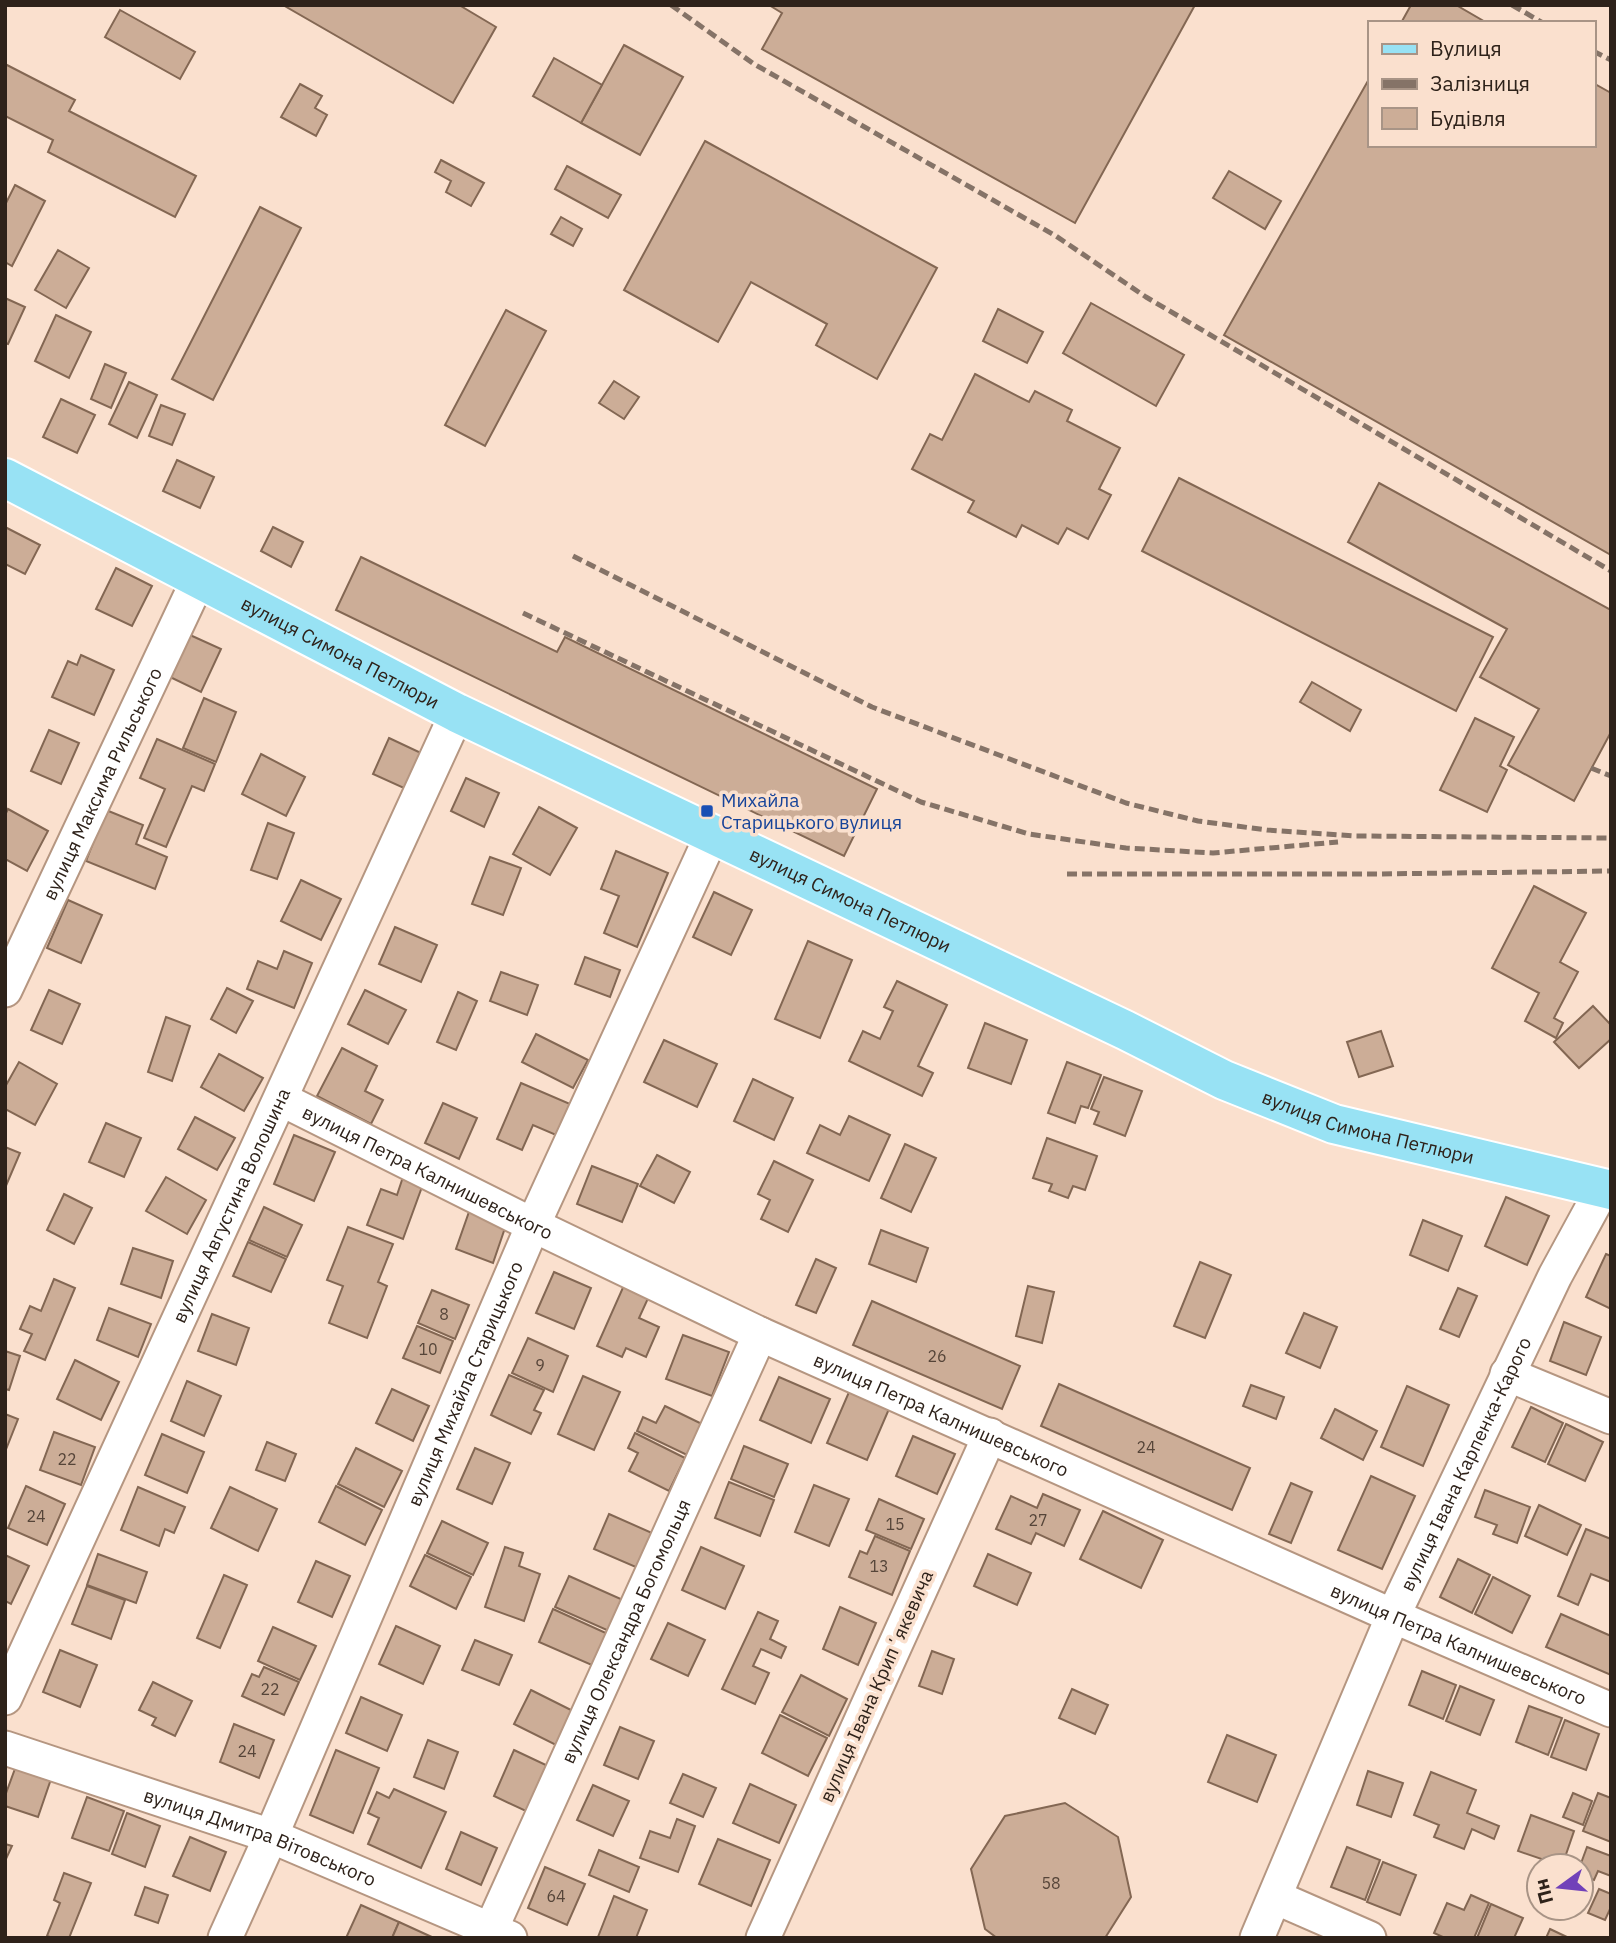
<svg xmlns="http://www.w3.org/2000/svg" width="1616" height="1943" font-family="'IBM Plex Sans',sans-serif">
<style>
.building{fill:#ccad97;stroke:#836753;stroke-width:2}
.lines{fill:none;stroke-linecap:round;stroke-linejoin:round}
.minor-casing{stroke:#b59681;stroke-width:37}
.major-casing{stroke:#fff;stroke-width:42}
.minor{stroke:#fff;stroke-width:33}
.major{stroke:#98e2f4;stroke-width:38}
.rail{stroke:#857367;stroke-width:5;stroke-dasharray:10 5;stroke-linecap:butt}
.transit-dot{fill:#1a4fb4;stroke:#fae0ce;stroke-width:2.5}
.labels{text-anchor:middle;stroke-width:7;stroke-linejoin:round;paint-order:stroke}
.number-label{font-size:16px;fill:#564539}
.street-label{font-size:19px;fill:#2e221a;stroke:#fae0ce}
.transit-label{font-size:19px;fill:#164399;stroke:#fae0ce;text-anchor:start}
</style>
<rect width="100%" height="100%" fill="#fae0ce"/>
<!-- building -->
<g class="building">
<polygon points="283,5 459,5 496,27 453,103"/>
<polygon points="769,5 1195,5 1075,223 762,49 782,13"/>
<polygon points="1411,5 1456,5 1487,23 1401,23"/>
<polygon points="120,10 195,52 180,79 105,37"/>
<polygon points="624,45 683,77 640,155 581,123"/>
<polygon points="554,58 602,85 581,123 533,96"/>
<polygon points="5,64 75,100 69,111 196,176 175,217 48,152 53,140 5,116"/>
<polygon points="1369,79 1369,145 1593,145 1593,83 1611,93 1611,555 1224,335"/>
<polygon points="300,84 322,96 315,108 327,115 316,136 281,117"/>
<polygon points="705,141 937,268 877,379 816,345 827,324 751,282 718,342 624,290"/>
<polygon points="441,160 484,183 471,206 446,192 451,181 435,172"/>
<polygon points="567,166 621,195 608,218 555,189"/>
<polygon points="1229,171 1281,201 1265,229 1213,198"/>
<polygon points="15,185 45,201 12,266 5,262 5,205"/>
<polygon points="260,207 301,228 213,400 172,379"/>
<polygon points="561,217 582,229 573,246 551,234"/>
<polygon points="58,250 89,268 66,308 35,290"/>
<polygon points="5,298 25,307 8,344 5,343"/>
<polygon points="1091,303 1184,355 1156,406 1063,353"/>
<polygon points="998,309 1043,332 1027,363 983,341"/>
<polygon points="506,310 546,331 485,446 445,425"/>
<polygon points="56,315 91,332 69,378 35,361"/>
<polygon points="105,364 126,373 111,408 91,399"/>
<polygon points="975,374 1029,402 1035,391 1072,410 1067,421 1120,448 1099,489 1111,495 1088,539 1067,528 1058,544 1022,525 1016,537 968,512 974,501 912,469 930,434 942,440"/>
<polygon points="614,381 639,397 624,419 599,403"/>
<polygon points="129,382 157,395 137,438 109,424"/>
<polygon points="61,399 95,415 77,453 43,437"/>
<polygon points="161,405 185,414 172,445 149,436"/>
<polygon points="177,460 214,477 200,508 163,491"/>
<polygon points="1179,478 1493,637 1456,711 1142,551"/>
<polygon points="1379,483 1611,610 1611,732 1574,801 1508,765 1539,709 1480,677 1507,629 1348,542"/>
<polygon points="5,527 40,545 25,574 5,564"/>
<polygon points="273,527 303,542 291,567 261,551"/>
<polygon points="361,557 557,652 565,637 877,789 844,856 336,610"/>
<polygon points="116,568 152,586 132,626 96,609"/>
<polygon points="190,635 221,649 201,692 170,677"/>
<polygon points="81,655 114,670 94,715 52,697 68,661 77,665"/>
<polygon points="1312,682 1361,710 1350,731 1300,702"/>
<polygon points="204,698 236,712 216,762 183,748"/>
<polygon points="1475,718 1514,737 1500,766 1507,770 1487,812 1440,790"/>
<polygon points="49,730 79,743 61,784 31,771"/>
<polygon points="389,738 421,753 406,789 373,774"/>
<polygon points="157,739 215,764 204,791 192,786 166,847 144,838 165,789 140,778"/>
<polygon points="261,754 305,777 286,816 242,794"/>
<polygon points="466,778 499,793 484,827 451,811"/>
<polygon points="539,807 577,828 550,875 513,854"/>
<polygon points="8,809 48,831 27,871 5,859 5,815"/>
<polygon points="106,810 143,825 136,844 167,857 155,889 86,861"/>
<polygon points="268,823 294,833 277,879 251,870"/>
<polygon points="616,851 668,873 637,947 604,933 619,896 601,889"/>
<polygon points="490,857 521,868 503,915 472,904"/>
<polygon points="301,880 341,899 321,940 281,921"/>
<polygon points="1534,886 1586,913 1560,962 1578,972 1554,1018 1563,1023 1556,1038 1525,1021 1539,993 1492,968"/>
<polygon points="714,892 752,910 731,955 693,937"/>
<polygon points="68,900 102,915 81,963 47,948"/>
<polygon points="395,927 437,945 421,982 379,964"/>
<polygon points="808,941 852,960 820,1038 775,1019"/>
<polygon points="284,951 312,963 294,1008 247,989 258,961 277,969"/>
<polygon points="585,957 620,970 610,997 575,984"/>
<polygon points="501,972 538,985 527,1015 490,1001"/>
<polygon points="897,981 947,1005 918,1066 933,1073 922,1096 849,1061 863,1031 880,1039 893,1011 884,1007"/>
<polygon points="227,988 253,1001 236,1033 211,1019"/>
<polygon points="49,990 80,1004 62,1044 31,1030"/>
<polygon points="365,990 406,1010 388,1044 348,1024"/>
<polygon points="458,992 477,1001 456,1050 437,1042"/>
<polygon points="1593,1006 1611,1025 1611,1039 1579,1068 1554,1042"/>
<polygon points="166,1017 190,1026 172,1081 148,1072"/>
<polygon points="985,1023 1027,1040 1011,1084 968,1068"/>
<polygon points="1381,1031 1393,1066 1359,1077 1347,1042"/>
<polygon points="536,1034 588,1060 573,1088 522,1062"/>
<polygon points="664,1040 717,1064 697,1107 644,1082"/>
<polygon points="342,1048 377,1066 365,1091 383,1100 371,1124 317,1096"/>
<polygon points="219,1054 263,1078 244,1111 201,1087"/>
<polygon points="19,1062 57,1084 35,1125 5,1109 5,1087"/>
<polygon points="1067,1062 1101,1075 1088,1108 1081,1106 1075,1123 1048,1113"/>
<polygon points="1104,1077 1142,1091 1125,1136 1094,1124 1099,1112 1091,1109"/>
<polygon points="753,1079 793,1098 774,1140 734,1121"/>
<polygon points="521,1083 570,1104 556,1135 533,1125 522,1150 497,1139"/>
<polygon points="443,1103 477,1118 459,1159 425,1143"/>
<polygon points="849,1116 890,1135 869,1181 807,1153 820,1125 840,1135"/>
<polygon points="195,1117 235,1138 217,1170 178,1149"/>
<polygon points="106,1123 141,1138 124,1177 89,1162"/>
<polygon points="294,1135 335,1152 314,1201 274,1184"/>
<polygon points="1047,1138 1097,1156 1085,1190 1073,1186 1068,1198 1049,1191 1052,1184 1033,1178"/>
<polygon points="905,1144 936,1158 911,1212 881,1198"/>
<polygon points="5,1147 20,1153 5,1188"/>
<polygon points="657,1155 690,1172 674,1203 640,1186"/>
<polygon points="774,1161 813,1180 788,1232 761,1219 770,1200 758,1194"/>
<polygon points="592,1166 638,1184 622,1222 577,1204"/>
<polygon points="166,1177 206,1200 187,1234 146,1211"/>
<polygon points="403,1177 423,1184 403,1239 367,1225 381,1189 397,1195"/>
<polygon points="64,1194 92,1208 74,1244 47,1230"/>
<polygon points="1506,1197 1549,1216 1527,1265 1485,1246"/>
<polygon points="264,1207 302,1225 287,1257 249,1240"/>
<polygon points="470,1209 507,1222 493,1263 456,1249"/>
<polygon points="1423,1220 1462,1236 1448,1271 1410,1255"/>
<polygon points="348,1227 393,1244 378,1282 387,1286 367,1338 329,1323 343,1286 327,1280"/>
<polygon points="881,1230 928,1248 916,1282 869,1264"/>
<polygon points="248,1242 286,1259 271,1292 233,1276"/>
<polygon points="133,1248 173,1261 161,1298 121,1284"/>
<polygon points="1606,1254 1611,1256 1611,1309 1586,1297"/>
<polygon points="816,1259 836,1268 816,1313 796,1305"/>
<polygon points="1200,1262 1231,1275 1205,1338 1174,1326"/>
<polygon points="554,1272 591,1288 574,1329 536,1313"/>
<polygon points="54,1279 75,1288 45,1360 24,1351 32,1334 20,1329 30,1306 41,1311"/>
<polygon points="625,1283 650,1294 639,1318 659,1327 646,1357 626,1348 622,1357 597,1346"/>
<polygon points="1028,1286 1054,1292 1042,1343 1016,1336"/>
<polygon points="1458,1288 1477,1296 1459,1337 1440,1329"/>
<polygon points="432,1290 469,1305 455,1339 418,1323"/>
<polygon points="872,1301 1020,1366 1002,1409 853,1345"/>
<polygon points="109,1308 151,1324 138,1357 97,1340"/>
<polygon points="1304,1313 1337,1327 1320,1368 1286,1353"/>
<polygon points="212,1314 249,1328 236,1365 198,1351"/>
<polygon points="1564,1322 1601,1337 1586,1375 1550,1361"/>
<polygon points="417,1326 453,1341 440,1373 403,1358"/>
<polygon points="683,1335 729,1352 712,1396 666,1379"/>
<polygon points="528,1338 568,1356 553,1392 512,1373"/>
<polygon points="5,1351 20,1356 9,1390 5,1389"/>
<polygon points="75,1360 119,1382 101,1420 57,1399"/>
<polygon points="509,1375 544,1390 534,1410 541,1413 531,1434 491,1415"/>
<polygon points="583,1376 620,1392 594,1450 558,1434"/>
<polygon points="779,1377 830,1399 811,1443 760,1420"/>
<polygon points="187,1381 221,1396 204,1436 171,1421"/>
<polygon points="1059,1384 1250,1468 1232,1510 1041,1426"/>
<polygon points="1251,1385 1284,1397 1276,1419 1243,1406"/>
<polygon points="1407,1386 1449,1405 1423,1466 1381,1447"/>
<polygon points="392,1389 429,1406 413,1441 376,1423"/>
<polygon points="849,1392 889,1409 867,1460 827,1443"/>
<polygon points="665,1406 702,1424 687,1455 637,1431 643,1417 656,1423"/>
<polygon points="1531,1407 1563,1423 1545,1462 1512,1447"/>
<polygon points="1335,1409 1377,1431 1363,1460 1321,1438"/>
<polygon points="5,1414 18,1419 5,1452"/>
<polygon points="1566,1424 1603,1442 1585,1481 1548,1464"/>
<polygon points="54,1432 95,1447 81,1485 40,1470"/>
<polygon points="635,1433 685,1458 669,1491 629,1471 638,1453 628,1448"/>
<polygon points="162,1434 204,1452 187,1493 145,1475"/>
<polygon points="913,1436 955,1454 937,1494 896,1476"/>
<polygon points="267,1442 296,1454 285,1481 256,1470"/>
<polygon points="744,1446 788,1464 774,1497 731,1479"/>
<polygon points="356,1448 402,1471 384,1507 338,1484"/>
<polygon points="475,1448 510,1463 492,1504 457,1489"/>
<polygon points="1371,1476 1415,1496 1382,1569 1338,1550"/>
<polygon points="729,1482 774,1500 760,1536 715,1518"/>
<polygon points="1291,1483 1312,1492 1291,1543 1269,1534"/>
<polygon points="814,1485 849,1499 829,1546 795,1532"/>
<polygon points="26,1486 65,1504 47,1545 8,1528"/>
<polygon points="336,1486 382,1510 365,1545 319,1522"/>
<polygon points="138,1487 185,1507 174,1533 165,1529 159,1546 121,1530"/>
<polygon points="230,1487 277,1509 258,1551 211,1528"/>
<polygon points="1485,1490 1530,1507 1517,1543 1493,1534 1497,1525 1475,1517"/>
<polygon points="1043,1494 1080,1510 1064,1546 1036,1533 1031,1544 996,1529 1011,1496 1037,1508"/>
<polygon points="879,1499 924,1519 911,1549 866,1530"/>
<polygon points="1539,1505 1581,1525 1567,1555 1525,1536"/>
<polygon points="1103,1511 1163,1540 1141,1588 1080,1559"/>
<polygon points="609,1514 652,1533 638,1568 594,1549"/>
<polygon points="442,1521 488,1543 473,1575 427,1553"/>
<polygon points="1586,1529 1611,1539 1611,1582 1591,1574 1578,1605 1558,1596"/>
<polygon points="875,1536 910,1551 892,1595 849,1577 860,1551 867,1554"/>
<polygon points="505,1547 523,1553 519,1566 540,1574 524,1621 485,1607"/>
<polygon points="701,1547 744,1566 725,1609 682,1590"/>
<polygon points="98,1554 147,1572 136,1603 87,1585"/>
<polygon points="988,1554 1031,1573 1017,1605 974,1586"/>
<polygon points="5,1555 29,1566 11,1604 5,1601"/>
<polygon points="425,1555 471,1577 456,1609 410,1586"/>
<polygon points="1458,1559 1490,1575 1472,1613 1440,1597"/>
<polygon points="316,1561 350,1576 332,1617 298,1602"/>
<polygon points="224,1575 247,1585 220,1648 197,1638"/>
<polygon points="569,1576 623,1600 609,1631 555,1607"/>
<polygon points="1493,1577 1530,1596 1512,1633 1475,1614"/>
<polygon points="87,1586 125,1600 111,1639 72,1624"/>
<polygon points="840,1607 876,1623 858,1665 823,1649"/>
<polygon points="553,1609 608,1634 594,1666 539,1642"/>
<polygon points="758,1612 778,1621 770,1639 786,1647 781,1658 761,1649 753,1666 769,1673 755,1704 722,1689"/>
<polygon points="1561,1614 1611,1636 1611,1675 1546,1647"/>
<polygon points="668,1623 705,1640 688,1676 651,1659"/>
<polygon points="396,1626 440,1646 423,1684 379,1664"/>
<polygon points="273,1627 316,1646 300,1680 258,1661"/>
<polygon points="475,1640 512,1655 499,1685 462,1670"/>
<polygon points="60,1650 97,1665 80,1707 43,1692"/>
<polygon points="932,1651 954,1659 942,1694 919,1686"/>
<polygon points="264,1667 299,1682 284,1715 242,1696 252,1674 259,1677"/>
<polygon points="1422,1671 1456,1685 1443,1719 1409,1705"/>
<polygon points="801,1675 847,1699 829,1736 782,1712"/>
<polygon points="153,1682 192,1701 175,1736 152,1725 156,1718 139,1710"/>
<polygon points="1460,1686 1494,1700 1480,1735 1446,1721"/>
<polygon points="1072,1689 1108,1705 1095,1734 1059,1718"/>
<polygon points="531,1690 575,1712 558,1746 514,1724"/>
<polygon points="361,1697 402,1715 387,1751 346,1733"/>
<polygon points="1529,1706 1562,1718 1548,1755 1516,1742"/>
<polygon points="780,1715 827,1738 808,1776 762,1753"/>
<polygon points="1565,1720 1599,1734 1586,1770 1551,1757"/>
<polygon points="234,1724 274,1740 259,1778 220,1762"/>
<polygon points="620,1727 654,1741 638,1779 604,1765"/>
<polygon points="1227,1735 1276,1755 1257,1802 1208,1782"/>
<polygon points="428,1740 458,1752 444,1789 414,1777"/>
<polygon points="336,1750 379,1768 353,1833 310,1815"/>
<polygon points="514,1750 548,1766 528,1812 494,1796"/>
<polygon points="16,1766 51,1779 38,1817 5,1806 5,1796"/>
<polygon points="1368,1771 1403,1783 1391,1817 1357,1805"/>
<polygon points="1431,1772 1476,1790 1467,1813 1499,1826 1494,1839 1472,1829 1464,1849 1434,1837 1439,1825 1414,1815"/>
<polygon points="683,1774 716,1788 703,1817 670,1803"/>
<polygon points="750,1784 796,1805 779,1843 733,1823"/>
<polygon points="593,1785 629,1801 613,1836 577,1820"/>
<polygon points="394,1789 446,1812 421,1868 368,1844 379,1818 368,1813 377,1792 389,1798"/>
<polygon points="1573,1793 1592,1801 1583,1825 1563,1817"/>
<polygon points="1598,1793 1611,1798 1611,1842 1583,1831"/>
<polygon points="87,1797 124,1811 109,1851 72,1838"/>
<polygon points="1065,1803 1118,1837 1131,1897 1105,1938 997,1938 985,1929 971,1869 1005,1816"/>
<polygon points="127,1813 160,1826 145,1867 112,1854"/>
<polygon points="1531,1815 1574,1831 1562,1866 1518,1851"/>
<polygon points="677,1819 695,1826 678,1872 640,1858 650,1831 670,1838"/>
<polygon points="461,1832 497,1848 481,1885 446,1869"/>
<polygon points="190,1837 226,1852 210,1891 173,1876"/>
<polygon points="718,1839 770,1860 751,1906 699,1884"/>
<polygon points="5,1844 12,1846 5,1861"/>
<polygon points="1347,1847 1380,1860 1365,1900 1331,1887"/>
<polygon points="1587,1847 1611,1856 1611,1876 1598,1871 1594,1880 1581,1875 1581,1866 1580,1866"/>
<polygon points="599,1850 639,1867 629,1892 589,1875"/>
<polygon points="1383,1862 1416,1875 1400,1915 1367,1902"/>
<polygon points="545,1867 585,1884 567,1925 528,1908"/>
<polygon points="64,1873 91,1883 69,1938 53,1938 47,1936 60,1903 54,1900"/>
<polygon points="145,1887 168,1895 158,1923 135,1915"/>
<polygon points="1599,1889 1611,1894 1611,1907 1605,1920 1588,1913"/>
<polygon points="1471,1895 1489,1903 1474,1938 1445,1938 1434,1933 1447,1903 1464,1910"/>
<polygon points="614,1896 647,1910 636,1938 598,1937"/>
<polygon points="1491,1904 1523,1918 1514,1938 1477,1938"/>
<polygon points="361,1905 399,1922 392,1938 346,1938"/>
<polygon points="399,1922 434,1938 392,1938"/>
<polygon points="1550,1929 1569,1938 1546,1938"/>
</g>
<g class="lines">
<defs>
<g id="minor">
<path id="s1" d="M5,990l194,-412"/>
<path id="s2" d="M281,1099l252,126 227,109 633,282 218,94"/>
<polyline points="1507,1374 1611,1417"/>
<path id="s3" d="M5,1698l452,-985"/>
<path id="s4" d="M5,1748l266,88 239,102"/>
<polyline points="1275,1897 1369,1938"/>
<path id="s5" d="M491,1929l269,-595"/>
<path id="s6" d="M225,1938l46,-102 262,-611 179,-390"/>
<polyline points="763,1938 990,1435"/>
<path id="s7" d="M1257,1938l136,-322 162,-340 48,-88"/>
</g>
<g id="major">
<path id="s8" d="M5,478l452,235 668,317 99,50 110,44 277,66"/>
</g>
</defs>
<!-- minor casing -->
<use href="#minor" class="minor-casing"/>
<!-- major casing -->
<use href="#major" class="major-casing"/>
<!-- minor -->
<use href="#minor" class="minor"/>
<!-- major -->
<use href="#major" class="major"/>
<!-- rail -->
<g class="rail">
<polyline points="671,5 754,64 1056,236 1146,297 1611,571"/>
<polyline points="1512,5 1543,23"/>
<polyline points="1593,51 1611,60"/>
<polyline points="573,556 872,707 1126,803 1198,821 1267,830 1356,836 1611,838"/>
<polyline points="523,613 921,802 1029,834 1126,848 1213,853 1338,842"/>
<polyline points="1591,768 1611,776"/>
<polyline points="1067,874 1377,874 1611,871"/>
</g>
</g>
<!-- markers -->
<rect class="transit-dot" x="700" y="804" width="14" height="14" rx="3.5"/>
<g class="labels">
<!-- number labels -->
<g class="number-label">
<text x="444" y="1320">8</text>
<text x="428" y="1355">10</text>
<text x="937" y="1362">26</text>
<text x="540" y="1371">9</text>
<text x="1146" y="1453">24</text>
<text x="67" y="1465">22</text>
<text x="36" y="1522">24</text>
<text x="1038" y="1526">27</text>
<text x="895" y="1530">15</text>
<text x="879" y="1572">13</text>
<text x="270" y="1695">22</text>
<text x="247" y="1757">24</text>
<text x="1051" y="1889">58</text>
<text x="556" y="1902">64</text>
</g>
<!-- street labels -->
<g class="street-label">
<text dy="7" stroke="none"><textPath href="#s8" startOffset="378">вулиця Симона Петлюри</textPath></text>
<text dy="7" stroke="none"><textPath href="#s1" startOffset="228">вулиця Максима Рильського</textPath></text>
<text dy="7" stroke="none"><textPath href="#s8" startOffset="945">вулиця Симона Петлюри</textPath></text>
<text dy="7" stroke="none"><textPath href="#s8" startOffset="1512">вулиця Симона Петлюри</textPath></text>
<text dy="7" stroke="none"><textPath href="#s2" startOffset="164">вулиця Петра Калнишевського</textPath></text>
<text dy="7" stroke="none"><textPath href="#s3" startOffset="542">вулиця Августина Волошина</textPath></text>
<text dy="7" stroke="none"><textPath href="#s6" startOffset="604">вулиця Михайла Старицького</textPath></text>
<text dy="7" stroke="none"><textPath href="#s2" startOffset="732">вулиця Петра Калнишевського</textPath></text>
<text dy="7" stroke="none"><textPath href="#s7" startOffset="518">вулиця Івана Карпенка-Карого</textPath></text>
<text dy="7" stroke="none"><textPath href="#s5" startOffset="327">вулиця Олександра Богомольця</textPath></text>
<text dy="7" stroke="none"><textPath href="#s2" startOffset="1298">вулиця Петра Калнишевського</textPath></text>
<text transform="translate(876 1686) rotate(-66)" y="7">вулиця Івана Крипʼякевича</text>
<text dy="7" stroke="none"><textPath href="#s4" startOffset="270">вулиця Дмитра Вітовського</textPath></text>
</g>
<!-- transit labels -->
<g class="transit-label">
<text x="721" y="807">Михайла<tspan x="721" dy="22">Старицького вулиця</tspan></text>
</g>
</g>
<!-- border -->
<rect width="1616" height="1943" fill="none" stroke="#2e221a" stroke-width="14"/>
<!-- legend -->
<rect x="1368" y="21" width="228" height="126" fill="#fae0ce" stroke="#a89486" stroke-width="2"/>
<rect x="1382" y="44" width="35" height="10" fill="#98e2f4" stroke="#a89486" stroke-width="2"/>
<text x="1430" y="56" font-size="21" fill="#2e221a">Вулиця</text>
<rect x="1382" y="79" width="35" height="10" fill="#857367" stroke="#a89486" stroke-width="2"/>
<text x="1430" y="91" font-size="21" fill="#2e221a">Залізниця</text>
<rect x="1382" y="108" width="35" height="21" fill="#ccad97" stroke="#a89486" stroke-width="2"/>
<text x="1430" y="126" font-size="21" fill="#2e221a">Будівля</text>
<!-- north arrow -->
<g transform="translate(1560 1887) rotate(255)"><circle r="33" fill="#fae0ce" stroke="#a89486" stroke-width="2"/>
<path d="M0-5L12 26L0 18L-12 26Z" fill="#7141b9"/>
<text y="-10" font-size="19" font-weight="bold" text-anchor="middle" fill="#2e221a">Пн</text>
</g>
</svg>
